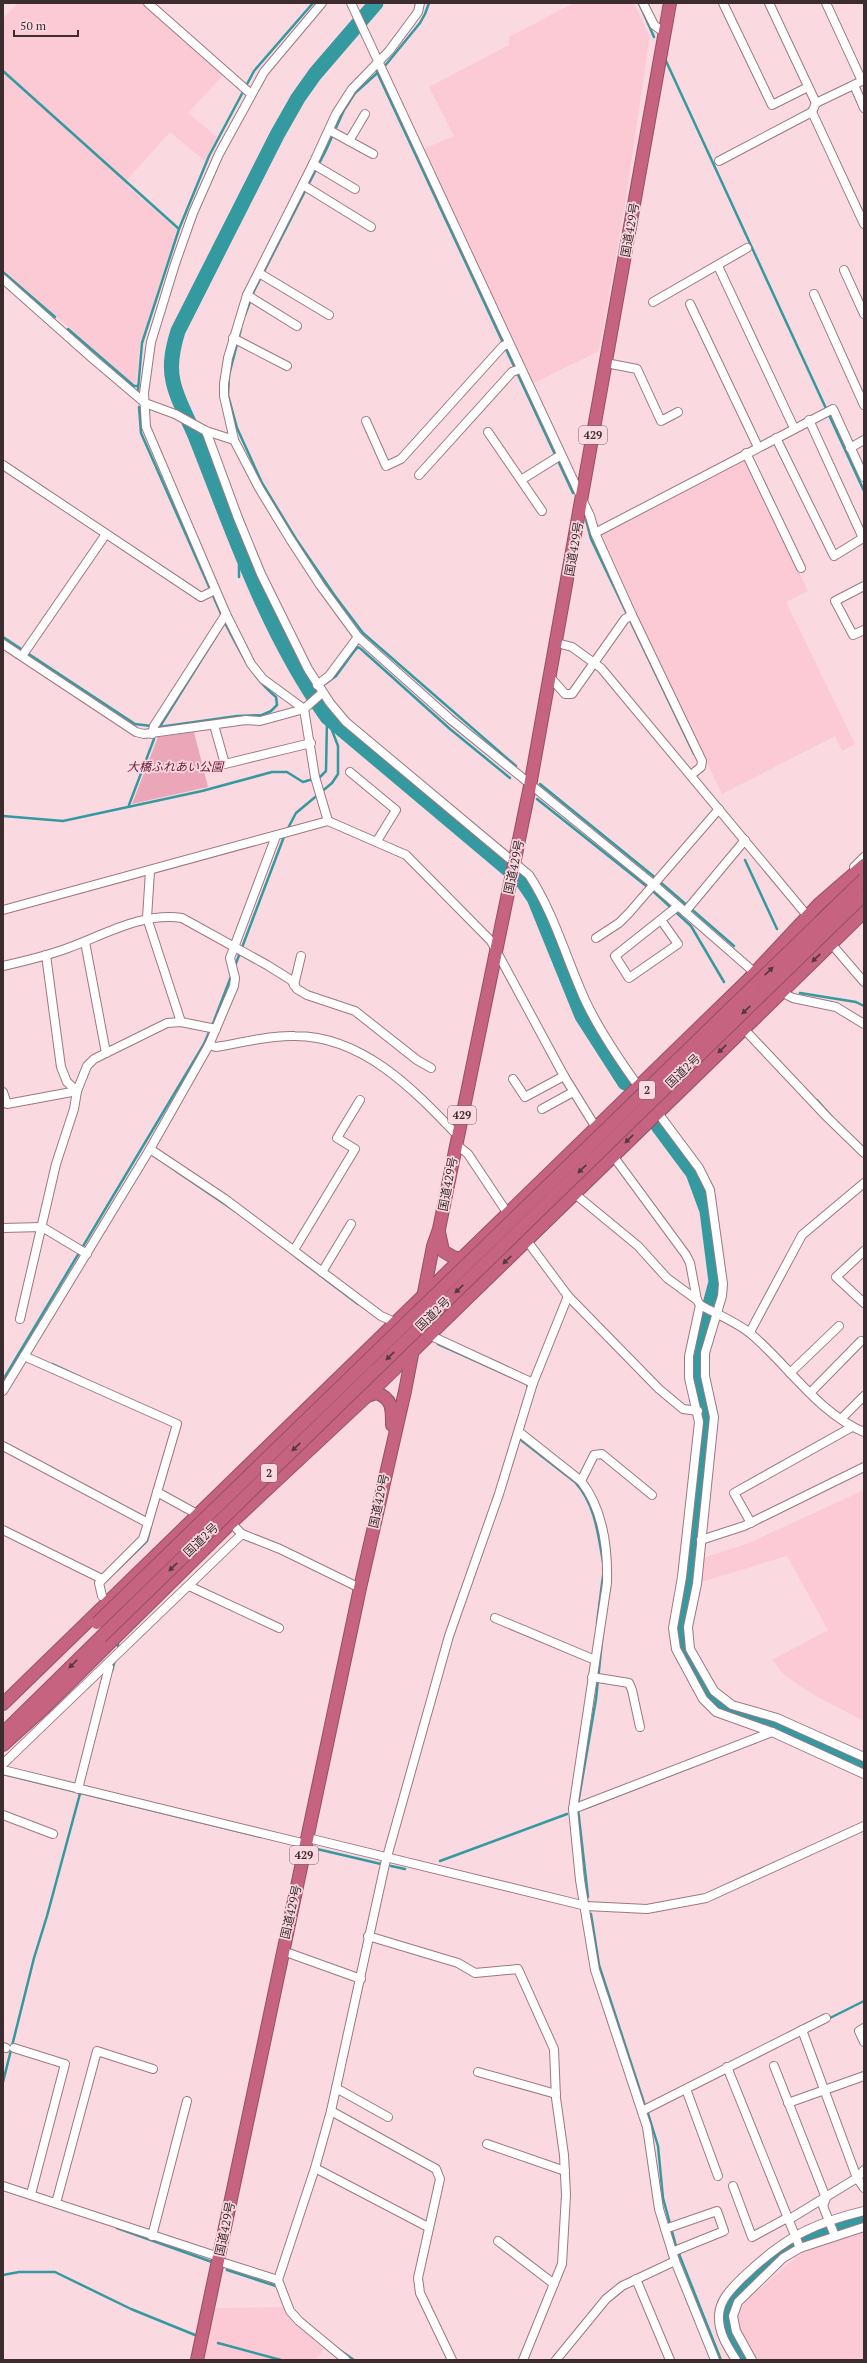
<svg xmlns="http://www.w3.org/2000/svg" width="867" height="2363" font-family="'PT Serif','Noto Sans JP',serif">
<style>
.built{fill:#fbcad5}
.green{fill:#eba7b8}
.lines{fill:none;stroke-linecap:round;stroke-linejoin:round}
.stream{stroke:#359aa0;stroke-width:2.5}
.river{stroke:#359aa0;stroke-width:15}
.minor-casing{stroke:#9d7881;stroke-width:10}
.highway-casing{stroke:#955065;stroke-width:14}
.minor{stroke:#fff;stroke-width:8}
.highway{stroke:#c56381;stroke-width:12}
.highway-bridge-casing{stroke:#955065;stroke-width:14;stroke-linecap:butt}
.highway-bridge{stroke:#c56381;stroke-width:12}
.oneway{fill:#573740}
.labels{text-anchor:middle;stroke-width:3.5;stroke-linejoin:round;paint-order:stroke}
.shield{fill:#fad9e1;stroke:#756065;stroke-width:1}
.shield-label{font-size:11px;font-weight:bold;fill:#3c2c30}
.street-label{font-size:12px;fill:#3c2c30;stroke:#fad9e1}
.park-label{font-size:12px;font-style:italic;fill:#661634;stroke:#fad9e1}
</style>
<rect width="100%" height="100%" fill="#fad9e1"/>
<!-- built -->
<g class="built">
<polygon points="18,3 142,3 223,75 188,113 217,137 205,161 170,132 124,183 177,230 140,344 136,382 133,384 3,269 3,19"/>
<polygon points="574,3 634,3 649,36 649,41 625,204 599,351 532,384 421,150 454,136 429,87 509,45 509,37"/>
<polygon points="745,457 808,591 786,602 855,744 842,751 835,736 722,794 598,534"/>
<polygon points="864,1490 864,1721 814,1695 784,1675 772,1660 828,1630 787,1556 701,1582 703,1558 749,1543"/>
<polygon points="864,2231 864,2360 757,2360 740,2332 737,2318 746,2301 796,2257 816,2246"/>
<polygon points="283,2307 294,2324 324,2349 316,2360 204,2360 214,2308"/>
</g>
<!-- green -->
<polygon class="green" points="194,732 208,787 132,804 158,737"/>
<g class="lines">
<!-- stream -->
<g class="stream">
<polyline points="639,3 654,37"/>
<polyline points="666,61 864,491"/>
<polyline points="3,71 179,229"/>
<polyline points="377,72 573,493"/>
<polyline points="3,272 55,317"/>
<polyline points="245,315 254,291 326,150 344,110 355,93 384,67 420,23 425,14 429,3"/>
<polyline points="68,329 134,386 138,386"/>
<polyline points="241,329 229,375 228,395 237,428 262,483 296,539 335,596 363,633 516,766"/>
<polyline points="138,390 142,343 179,229 209,156 254,71 313,3"/>
<polyline points="139,407 141,433 222,616"/>
<polyline points="586,520 591,539 694,754"/>
<polyline points="239,577 239,565 244,560"/>
<path d="M3,637l132,87 24,3 78,-11 25,-1 9,-4 6,-6 -1,-8c-25,-21 -36,-46 -51,-74l1,-2"/>
<polyline points="325,684 336,676 355,650 358,647 361,649 450,729 510,778"/>
<polyline points="309,691 317,688"/>
<polyline points="159,728 225,622"/>
<polyline points="540,784 652,875 734,946"/>
<polyline points="537,799 655,893 691,926 724,982"/>
<polyline points="129,805 154,739"/>
<polyline points="3,816 63,821 202,791 272,772 287,772 303,782 320,777 326,771 327,720"/>
<polyline points="287,830 296,813 332,783 338,774 338,746 327,717"/>
<polyline points="745,860 777,929"/>
<polyline points="235,966 285,834"/>
<polyline points="800,993 856,1002 864,1006"/>
<polyline points="212,1026 232,974"/>
<polyline points="817,1100 832,1117"/>
<polyline points="176,1171 235,1211"/>
<polyline points="296,1257 358,1304"/>
<polyline points="438,1344 527,1384 528,1388"/>
<polyline points="52,1364 80,1377"/>
<polyline points="3,1380 204,1044 210,1030"/>
<path d="M521,1440l54,42c20,22 23,51 28,80"/>
<polyline points="117,1570 147,1541 151,1526"/>
<polyline points="597,1623 603,1576"/>
<polyline points="118,1644 118,1646"/>
<polyline points="112,1671 115,1660"/>
<polyline points="775,1729 777,1726"/>
<polyline points="3,1774 261,1837"/>
<polyline points="578,1804 596,1699 603,1631"/>
<polyline points="586,1808 761,1740"/>
<polyline points="578,1809 588,1897"/>
<polyline points="317,1849 381,1864"/>
<polyline points="440,1861 567,1814"/>
<polyline points="391,1866 405,1869"/>
<polyline points="591,1914 599,1965 645,2106"/>
<polyline points="828,2019 864,2001"/>
<polyline points="3,2082 34,1958 47,1916 81,1790"/>
<polyline points="647,2110 658,2146 663,2198 676,2246"/>
<polyline points="117,2228 212,2262"/>
<polyline points="679,2254 721,2360"/>
<polyline points="227,2270 276,2286"/>
<polyline points="3,2275 19,2272 55,2272 131,2309 195,2335"/>
<polyline points="218,2343 281,2360"/>
<polyline points="331,2344 354,2360"/>
</g>
<!-- river -->
<g class="river">
<path d="M376,3l-61,71 -17,24 -21,37 -99,196c-5,16 -9,33 -5,50 4,21 18,42 25,62 37,94 70,191 129,274l196,165 11,16 48,118 43,67"/>
<polyline points="658,1126 693,1173 707,1211 716,1282 697,1352 696,1363 707,1414 692,1572 680,1633 683,1648 706,1690 715,1703 777,1726 864,1766"/>
<path d="M744,2360c-8,-13 -19,-28 -18,-44 0,-15 13,-25 22,-35 12,-11 23,-23 37,-32 24,-15 52,-23 79,-31"/>
</g>
<defs>
<g id="minor">
<polyline points="148,3 251,94"/>
<polyline points="322,3 264,72 219,154 193,213 175,264 151,342 144,393 146,427 226,614 251,664 263,679 304,709 315,777 328,821"/>
<polyline points="351,3 590,516 595,533 632,615 702,761 701,767 691,775"/>
<polyline points="420,3 418,12 389,51 352,89 336,114 313,164 247,295 228,358 224,384 224,396 234,440 259,488 290,539 320,585 358,637 450,719 653,884 754,972"/>
<polyline points="643,3 654,25 665,33"/>
<polyline points="723,3 772,105 808,87"/>
<polyline points="769,3 816,103"/>
<polyline points="826,3 862,81"/>
<polyline points="854,85 864,108"/>
<polyline points="812,112 864,224"/>
<polyline points="329,130 373,154"/>
<polyline points="349,141 365,114"/>
<polyline points="719,161 812,112 816,103 864,80"/>
<polyline points="313,164 355,189"/>
<polyline points="303,185 371,227"/>
<polyline points="718,266 794,428"/>
<polyline points="844,270 864,314"/>
<polyline points="259,273 329,315"/>
<polyline points="3,279 92,358 145,403 175,414 206,431 234,440"/>
<polyline points="814,294 864,405"/>
<polyline points="247,295 297,326"/>
<polyline points="653,302 747,248"/>
<polyline points="690,304 758,447"/>
<polyline points="233,338 287,366"/>
<polyline points="606,363 637,369 661,421 678,412"/>
<polyline points="366,421 386,466 401,459 503,346 508,344"/>
<path d="M206,431l32,87 23,56 47,95 22,34 16,19 183,153c25,38 37,83 56,125 15,32 35,61 56,90"/>
<polyline points="488,432 542,511"/>
<polyline points="776,438 834,556 863,538 809,420"/>
<polyline points="850,448 864,440"/>
<polyline points="746,453 801,568"/>
<polyline points="3,465 201,597 215,590"/>
<polyline points="419,475 512,372 520,369"/>
<polyline points="521,480 561,455"/>
<polyline points="595,533 833,409 864,477"/>
<polyline points="864,586 835,601 853,635 864,630"/>
<polyline points="557,643 572,647 601,668 810,919"/>
<polyline points="3,644 136,732 144,734 246,720 260,721 304,709 322,693"/>
<polyline points="22,656 106,534"/>
<polyline points="550,677 565,694 572,694 625,619 632,615"/>
<polyline points="317,685 329,676 358,637"/>
<polyline points="214,725 225,764 311,743"/>
<polyline points="152,734 154,726 226,614"/>
<polyline points="350,772 396,810 377,841"/>
<polyline points="854,867 864,857"/>
<polyline points="150,871 147,918 181,1022"/>
<polyline points="3,910 328,821 406,855 491,941 564,1076 598,1131"/>
<polyline points="685,912 745,840"/>
<polyline points="661,920 678,944 629,978 615,956 678,906"/>
<polyline points="596,938 619,923 629,913 719,809"/>
<polyline points="828,940 864,982"/>
<polyline points="85,942 106,1053"/>
<polyline points="46,955 61,1067 67,1082 77,1091"/>
<path d="M3,966c22,-5 44,-10 65,-18 36,-13 74,-36 114,-30l85,47 24,15 6,9 10,6 48,16 62,49 14,8"/>
<polyline points="294,985 301,956"/>
<polyline points="781,992 793,998 836,1007 864,1024"/>
<polyline points="743,1028 827,1117 864,1153"/>
<path d="M209,1045l7,2c26,-4 53,-12 79,-11 68,0 119,54 162,99"/>
<polyline points="513,1079 525,1097 564,1076"/>
<polyline points="3,1092 7,1104 77,1091"/>
<polyline points="542,1109 573,1092"/>
<polyline points="655,1109 699,1168 710,1190 723,1284 722,1296 705,1353 705,1376 714,1417 697,1584 688,1627 690,1649 714,1691 732,1705 777,1718 864,1757"/>
<polyline points="456,1144 468,1154 510,1217"/>
<polyline points="150,1149 225,1199 381,1316 399,1324"/>
<path d="M611,1153l75,102 4,8 7,37 3,5c16,9 37,17 51,29 37,31 67,79 113,98"/>
<polyline points="575,1194 638,1246 667,1278 697,1300"/>
<polyline points="516,1226 568,1296 659,1389 683,1409 698,1411"/>
<polyline points="3,1228 42,1227 87,1254"/>
<polyline points="294,1250 355,1149 337,1138 360,1100"/>
<polyline points="864,1251 836,1277 864,1303"/>
<polyline points="322,1272 351,1224"/>
<polyline points="700,1305 689,1356 689,1378 699,1422 682,1577 673,1628 676,1649 703,1699 716,1712 772,1732 864,1774"/>
<polyline points="20,1319 56,1164 74,1109 77,1091 87,1066 94,1059 167,1023 181,1022 216,1029"/>
<polyline points="750,1332 802,1235 864,1183"/>
<polyline points="24,1356 177,1424 148,1523"/>
<polyline points="790,1373 839,1326"/>
<polyline points="533,1383 568,1296"/>
<polyline points="3,1391 150,1149 209,1045 234,986 235,978 230,958 276,836"/>
<polyline points="810,1393 861,1341"/>
<polyline points="841,1419 864,1396"/>
<path d="M519,1432l62,49c22,28 27,67 26,102l-34,226 7,71 15,90 52,157 12,82 16,52 40,99"/>
<polyline points="3,1446 148,1523 143,1539 99,1583 102,1596"/>
<polyline points="581,1481 594,1455 602,1454 652,1495"/>
<polyline points="157,1492 197,1514"/>
<polyline points="231,1523 242,1534 280,1549 360,1588"/>
<polyline points="751,1523 734,1493 852,1427"/>
<polyline points="3,1530 102,1579"/>
<polyline points="701,1540 744,1526 864,1467"/>
<polyline points="189,1586 279,1628"/>
<polyline points="495,1618 595,1660"/>
<polyline points="592,1677 629,1683 632,1690 640,1727"/>
<polyline points="3,1764 242,1534"/>
<polyline points="3,1770 306,1844"/>
<polyline points="78,1789 109,1667 107,1664"/>
<polyline points="573,1809 772,1732"/>
<polyline points="3,1815 53,1834"/>
<polyline points="308,1838 586,1906 647,1909 706,1898 864,1826"/>
<polyline points="368,1936 458,1963 475,1973 518,1969 554,2049 556,2098 564,2155 566,2195 562,2264 523,2360"/>
<polyline points="283,1951 361,1979"/>
<polyline points="864,2028 859,2031 864,2042"/>
<polyline points="802,2030 857,2178 864,2188"/>
<polyline points="3,2047 6,2048"/>
<polyline points="14,2048 65,2064 31,2194"/>
<polyline points="774,2066 826,2198 823,2206 835,2236"/>
<polyline points="727,2067 800,2248"/>
<polyline points="478,2072 556,2094"/>
<polyline points="336,2088 388,2117"/>
<polyline points="686,2089 718,2176"/>
<polyline points="788,2103 864,2076"/>
<polyline points="331,2111 436,2169 440,2179 418,2278 420,2293 452,2360"/>
<polyline points="642,2111 826,2018"/>
<polyline points="487,2144 565,2171"/>
<polyline points="315,2168 428,2227"/>
<polyline points="3,2186 219,2257"/>
<polyline points="733,2186 752,2237 787,2218"/>
<polyline points="56,2203 97,2051 153,2069"/>
<polyline points="788,2220 857,2178 864,2170"/>
<polyline points="665,2229 717,2211 724,2231 672,2252"/>
<polyline points="152,2236 187,2101"/>
<polyline points="498,2241 554,2284"/>
<polyline points="218,2261 278,2280 290,2311 299,2321 346,2360"/>
<polyline points="636,2279 670,2360"/>
<polyline points="278,2280 315,2168 331,2111 385,1864 449,1636 499,1494 533,1383 427,1334"/>
<polyline points="556,2360 606,2299 622,2286 675,2261"/>
<path d="M736,2360c-9,-14 -18,-28 -17,-45 1,-16 13,-27 24,-38 40,-38 67,-53 121,-66"/>
<polyline points="752,2360 736,2331 733,2316 738,2302 783,2258 800,2248 864,2227"/>
</g>
<g id="highway">
<polyline points="439,1232 443,1251 453,1257 461,1259"/>
<path d="M367,1396l9,-3c17,5 16,17 16,32"/>
<polyline points="3,1704 748,980 819,904 864,865"/>
<polyline points="3,1733 101,1637"/>
<polyline points="3,1745 45,1707 231,1523 367,1396 864,912"/>
<polyline points="197,2360 360,1588 405,1391 433,1246 439,1229 530,786 670,3"/>
</g>
</defs>
<!-- minor casing -->
<use href="#minor" class="minor-casing"/>
<!-- highway casing -->
<use href="#highway" class="highway-casing"/>
<!-- minor -->
<use href="#minor" class="minor"/>
<!-- highway -->
<use href="#highway" class="highway"/>
<defs>
<g id="highway-bridge">
<polyline points="97,1623 864,879"/>
<polyline points="101,1637 864,895"/>
</g>
</defs>
<!-- highway-bridge casing -->
<use href="#highway-bridge" class="highway-bridge-casing"/>
<!-- highway-bridge -->
<use href="#highway-bridge" class="highway-bridge"/>
</g>
<!-- one-way arrows -->
<defs><path id="oneway-solid" d="M-6-.8H1V-3.2L6.5 0L1 3.2V.8H-6Z"/></defs>
<g class="oneway">
<use href="#oneway-solid" transform="translate(816 958) rotate(136)"/>
<use href="#oneway-solid" transform="translate(769 971) rotate(-44)"/>
<use href="#oneway-solid" transform="translate(746 1010) rotate(136)"/>
<use href="#oneway-solid" transform="translate(722 1049) rotate(136)"/>
<use href="#oneway-solid" transform="translate(629 1139) rotate(136)"/>
<use href="#oneway-solid" transform="translate(582 1169) rotate(136)"/>
<use href="#oneway-solid" transform="translate(507 1260) rotate(136)"/>
<use href="#oneway-solid" transform="translate(459 1289) rotate(136)"/>
<use href="#oneway-solid" transform="translate(390 1356) rotate(136)"/>
<use href="#oneway-solid" transform="translate(296 1447) rotate(136)"/>
<use href="#oneway-solid" transform="translate(173 1567) rotate(136)"/>
<use href="#oneway-solid" transform="translate(73 1664) rotate(135)"/>
</g>
<g class="labels">
<!-- shield labels -->
<g class="shield">
<rect x="579" y="426" width="28" height="18" rx="3"/>
<rect x="639" y="1081" width="16" height="18" rx="3"/>
<rect x="448" y="1106" width="28" height="18" rx="3"/>
<rect x="261" y="1464" width="16" height="18" rx="3"/>
<rect x="290" y="1846" width="28" height="18" rx="3"/>
</g>
<g class="shield-label">
<text x="593" y="439">429</text>
<text x="647" y="1094">2</text>
<text x="462" y="1119">429</text>
<text x="269" y="1477">2</text>
<text x="304" y="1859">429</text>
</g>
<!-- street labels -->
<g class="street-label">
<text transform="translate(630 230) rotate(-80)" y="4">国道429号</text>
<text transform="translate(574 549) rotate(-80)" y="4">国道429号</text>
<text transform="translate(514 867) rotate(-78)" y="4">国道429号</text>
<text transform="translate(683 1071) rotate(-44)" y="4">国道2号</text>
<text transform="translate(448 1184) rotate(-79)" y="4">国道429号</text>
<text transform="translate(433 1314) rotate(-44)" y="4">国道2号</text>
<text transform="translate(379 1501) rotate(-78)" y="4">国道429号</text>
<text transform="translate(201 1540) rotate(-44)" y="4">国道2号</text>
<text transform="translate(291 1912) rotate(-77)" y="4">国道429号</text>
<text transform="translate(225 2229) rotate(-78)" y="4">国道429号</text>
</g>
<!-- park labels -->
<g class="park-label">
<text x="175" y="771">大橋ふれあい公園</text>
</g>
</g>
<!-- border -->
<rect width="867" height="2363" fill="none" stroke="#3c2c30" stroke-width="8"/>
<!-- scale -->
<path d="M14 30v6h64v-6" fill="none" stroke="#3c2c30" stroke-width="2"/>
<text x="20" y="30" font-size="12" fill="#3c2c30" stroke="#fad9e1" stroke-width="3" paint-order="stroke">50 m</text>
</svg>
